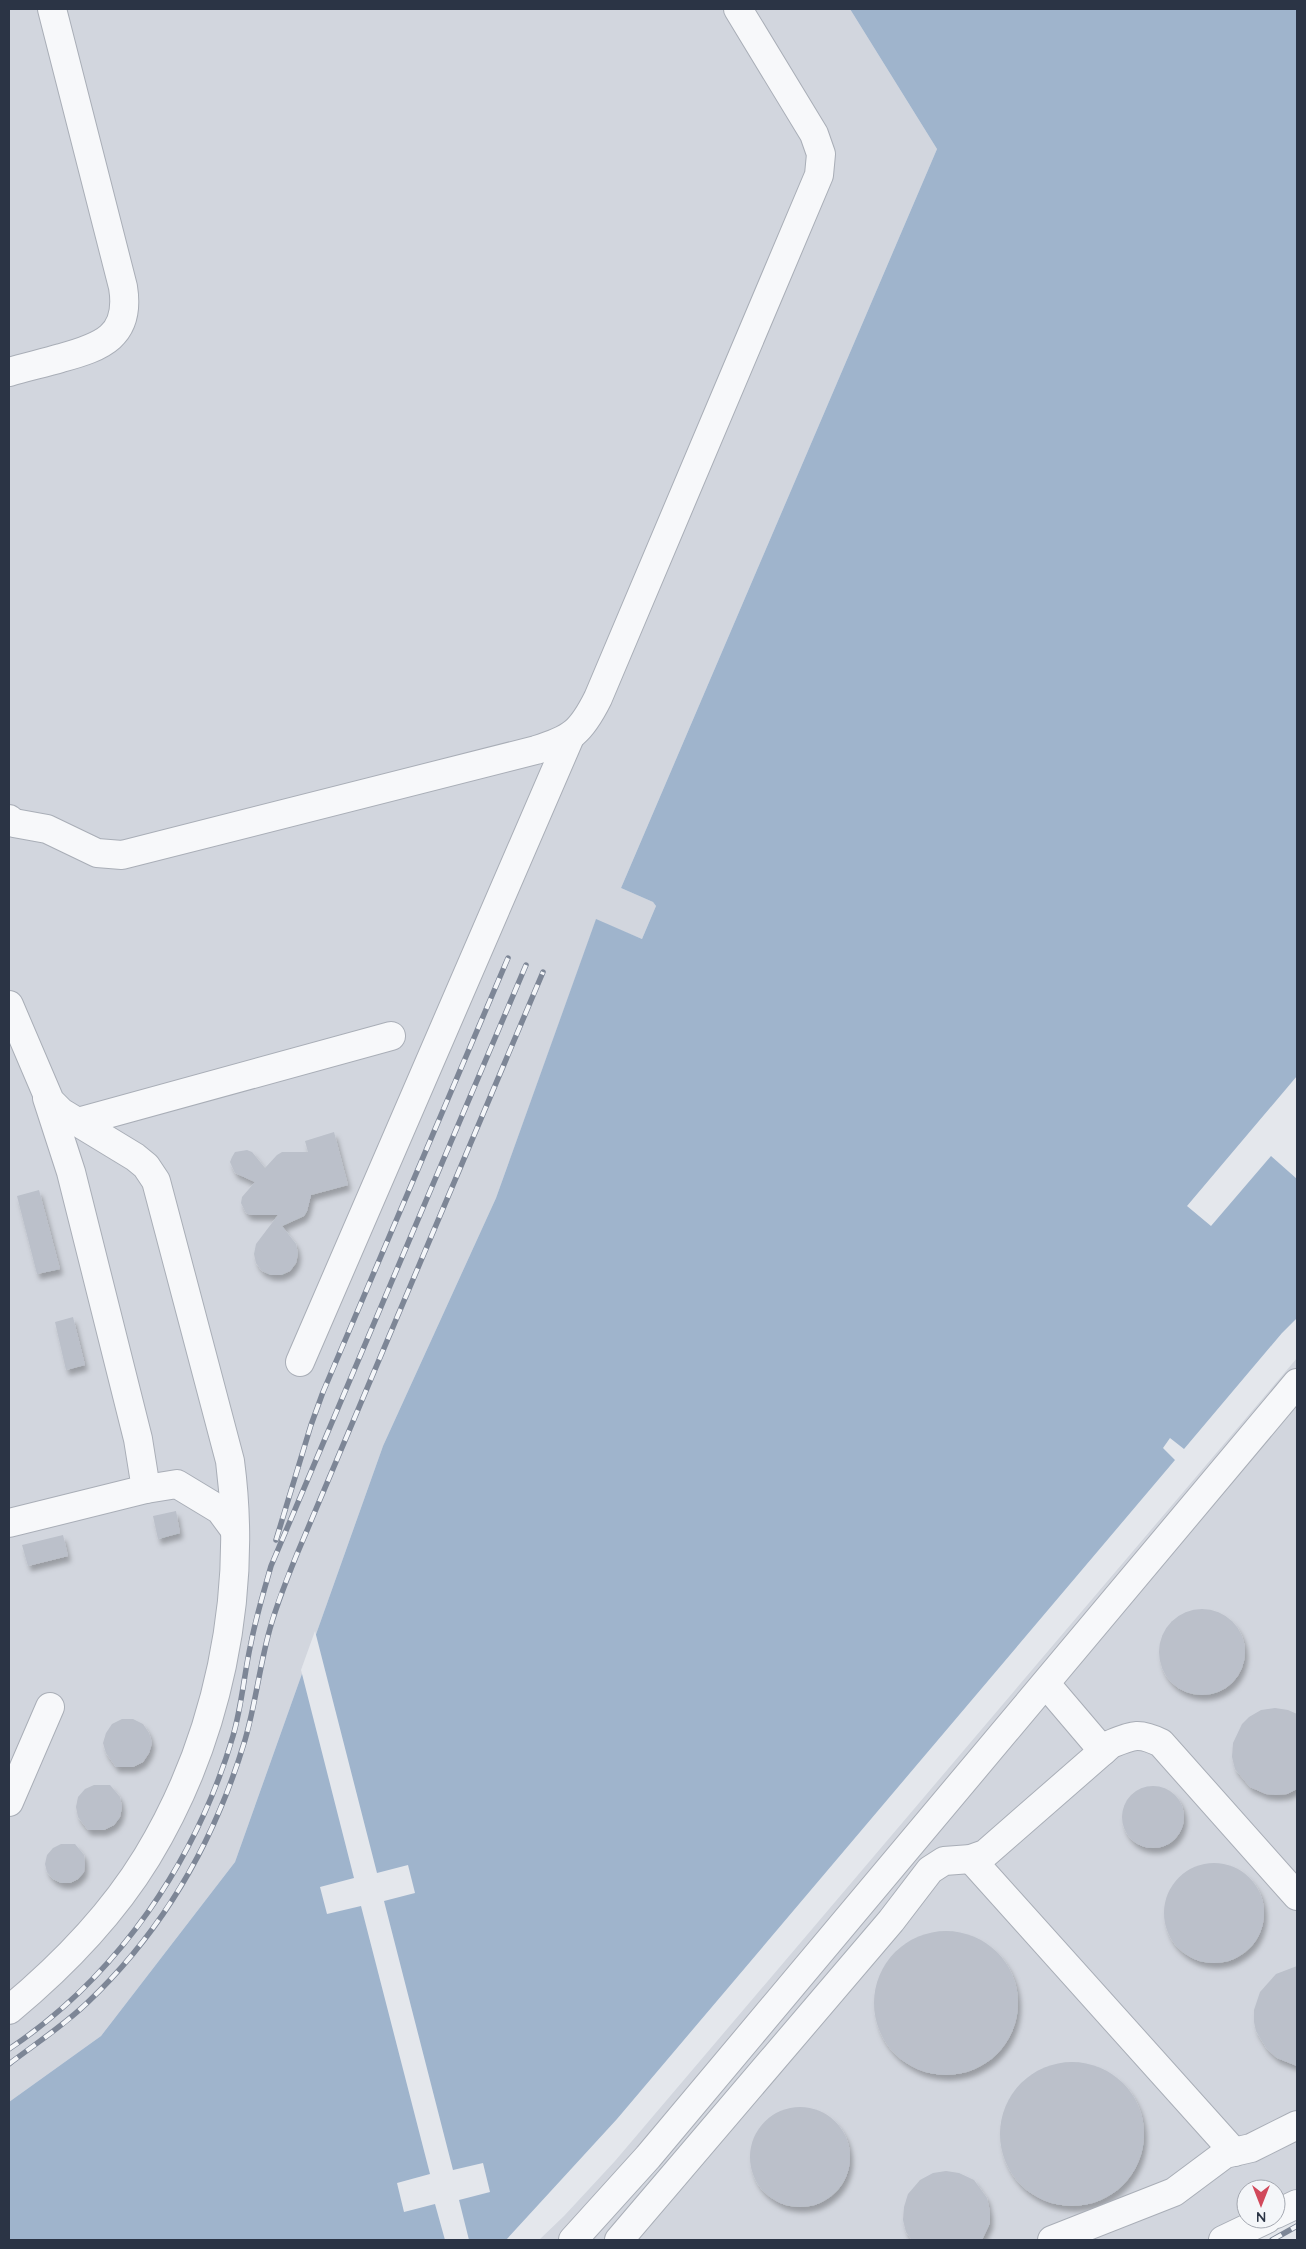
<svg xmlns="http://www.w3.org/2000/svg" width="1306" height="2249" font-family="Quicksand,sans-serif">
<style>
.built{fill:#d2d6de;fill-rule:evenodd}
.water{fill:#9fb4cc}
.pier{fill:#e4e7ec}
.building{fill:#bbc0ca;filter:url(#shadow)}
.lines{fill:none;stroke-linecap:round;stroke-linejoin:round}
.minor-casing{stroke:#a9aeb7;stroke-width:30}
.minor{stroke:#f7f8fa;stroke-width:28}
.rail-casing{stroke:#7d8696;stroke-width:5.5}
.rail{stroke:#f4f6f9;stroke-width:4;stroke-dasharray:11;stroke-linecap:butt}
</style>
<defs>
<filter id="shadow"><feDropShadow dx="3" dy="5.5" stdDeviation="2.5" flood-color="#0004"/></filter>
</defs>
<rect width="100%" height="100%" fill="#e4e7ec"/>
<!-- built -->
<g class="built">
<polygon points="9,9 850,9 937,149 621,888 653,902 656,906 642,939 596,920 496,1198 383,1446 235,1862 101,2036 9,2102"/>
<path d="M1297,1358v860l-37,17 -1,5h-720l25,-24 51,-55zM1246,2189h30v30h-30z"/>
</g>
<!-- water -->
<polygon class="water" points="850,9 1297,9 1297,1076 1187,1206 1211,1226 1271,1156 1297,1179 1297,1318 1282,1333 1184,1449 1170,1438 1163,1448 1175,1460 617,2119 506,2240 9,2240 9,2102 101,2036 235,1862 383,1446 496,1198 596,919 642,939 656,906 653,902 621,888 937,149"/>
<!-- pier -->
<polygon class="pier" points="315,1631 377,1873 408,1865 415,1893 384,1901 453,2170 483,2163 490,2192 459,2200 469,2240 445,2240 435,2204 404,2212 397,2183 430,2174 361,1906 327,1914 320,1887 354,1878 301,1670"/>
<!-- building -->
<g class="building">
<polygon points="334,1132 348,1185 311,1195 307,1211 304,1216 282,1226 296,1244 298,1254 296,1263 290,1271 281,1275 271,1275 262,1271 256,1263 254,1254 256,1244 278,1215 251,1215 246,1213 241,1203 242,1197 255,1182 235,1173 230,1162 232,1157 235,1152 247,1150 252,1152 265,1168 277,1155 282,1152 308,1152 305,1141"/>
<polygon points="39,1190 60,1269 37,1274 17,1196"/>
<polygon points="73,1317 85,1365 66,1370 55,1322"/>
<polygon points="176,1511 180,1533 158,1539 153,1516"/>
<polygon points="63,1535 68,1556 28,1566 22,1545"/>
<circle cx="1202" cy="1652" r="43"/>
<polygon points="1275,1708 1288,1710 1297,1714 1297,1789 1287,1794 1276,1795 1266,1794 1250,1787 1235,1769 1232,1757 1233,1743 1242,1724 1249,1717 1261,1710"/>
<polygon points="122,1719 133,1719 143,1724 149,1733 152,1743 149,1753 143,1762 133,1767 116,1767 106,1753 103,1743 106,1733 112,1724"/>
<polygon points="94,1785 110,1785 120,1797 122,1807 120,1817 114,1825 104,1830 88,1830 78,1817 76,1807 78,1797 85,1789"/>
<circle cx="1153" cy="1817" r="31"/>
<polygon points="61,1844 75,1844 84,1855 85,1864 84,1872 78,1879 70,1883 61,1883 53,1879 47,1872 45,1864 47,1855 53,1848"/>
<circle cx="1214" cy="1913" r="50"/>
<circle cx="946" cy="2003" r="72"/>
<polygon points="1297,1966 1297,2066 1277,2058 1267,2049 1256,2031 1254,2022 1254,2010 1260,1992 1276,1974"/>
<circle cx="1072" cy="2134" r="72"/>
<circle cx="800" cy="2157" r="50"/>
<polygon points="946,2171 959,2173 974,2180 987,2198 990,2212 990,2223 982,2240 912,2240 906,2232 903,2220 904,2207 908,2194 920,2180 933,2173"/>
</g>
<g class="lines">
<defs>
<g id="minor">
<path d="M9,372c17,-5 35,-9 52,-14 41,-11 70,-22 62,-71l-71,-278"/>
<path d="M9,819l5,4 33,6 50,24 25,2 414,-105c36,-11 45,-18 62,-52l221,-523 2,-21 -7,-20 -76,-125"/>
<path d="M9,1005l41,96 11,11 74,45 11,9 10,15 74,280c18,135 -12,279 -83,396 -36,59 -85,109 -138,153"/>
<polyline points="78,1122 391,1036"/>
<polyline points="300,1362 570,737"/>
<polyline points="146,1489 177,1484 220,1510 234,1529"/>
<polyline points="9,1523 146,1489 138,1439 71,1172 47,1098"/>
<polyline points="1046,1684 1103,1751"/>
<polyline points="9,1802 50,1707"/>
<polyline points="971,1859 1234,2152"/>
<polyline points="1276,2214 1297,2204"/>
<polyline points="573,2240 648,2157 1297,1383"/>
<path d="M619,2240l272,-319 39,-51 14,-9 27,-2 14,-5 126,-110c22,-9 28,-12 50,-1l136,153"/>
<polyline points="1052,2240 1174,2192 1225,2154 1251,2148 1297,2125"/>
<polyline points="1223,2240 1267,2219"/>
</g>
</defs>
<!-- minor casing -->
<use href="#minor" class="minor-casing"/>
<!-- minor -->
<use href="#minor" class="minor"/>
<defs>
<g id="rail">
<polyline points="276,1540 311,1425 323,1392 508,958"/>
<path d="M9,2049c109,-73 187,-188 224,-313 9,-31 11,-62 18,-93 5,-26 13,-52 20,-77l255,-601"/>
<path d="M9,2064c26,-20 54,-38 78,-61 76,-72 128,-163 158,-263 10,-34 14,-69 23,-104 7,-28 18,-55 29,-82l246,-582"/>
<polyline points="1272,2240 1297,2226"/>
</g>
</defs>
<!-- rail casing -->
<use href="#rail" class="rail-casing"/>
<!-- rail -->
<use href="#rail" class="rail"/>
</g>
<!-- border -->
<rect width="1306" height="2249" fill="none" stroke="#2b3445" stroke-width="20"/>
<!-- north arrow -->
<g transform="translate(1261 2204) rotate(180)"><circle r="24" fill="#f4f6f9" stroke="#a4a8b1"/>
<path d="M0-4L9 19L0 12L-9 19Z" fill="#d1495b"/>
<text y="-8" font-size="14" font-weight="bold" text-anchor="middle" fill="#2b3445">N</text>
</g>
</svg>
